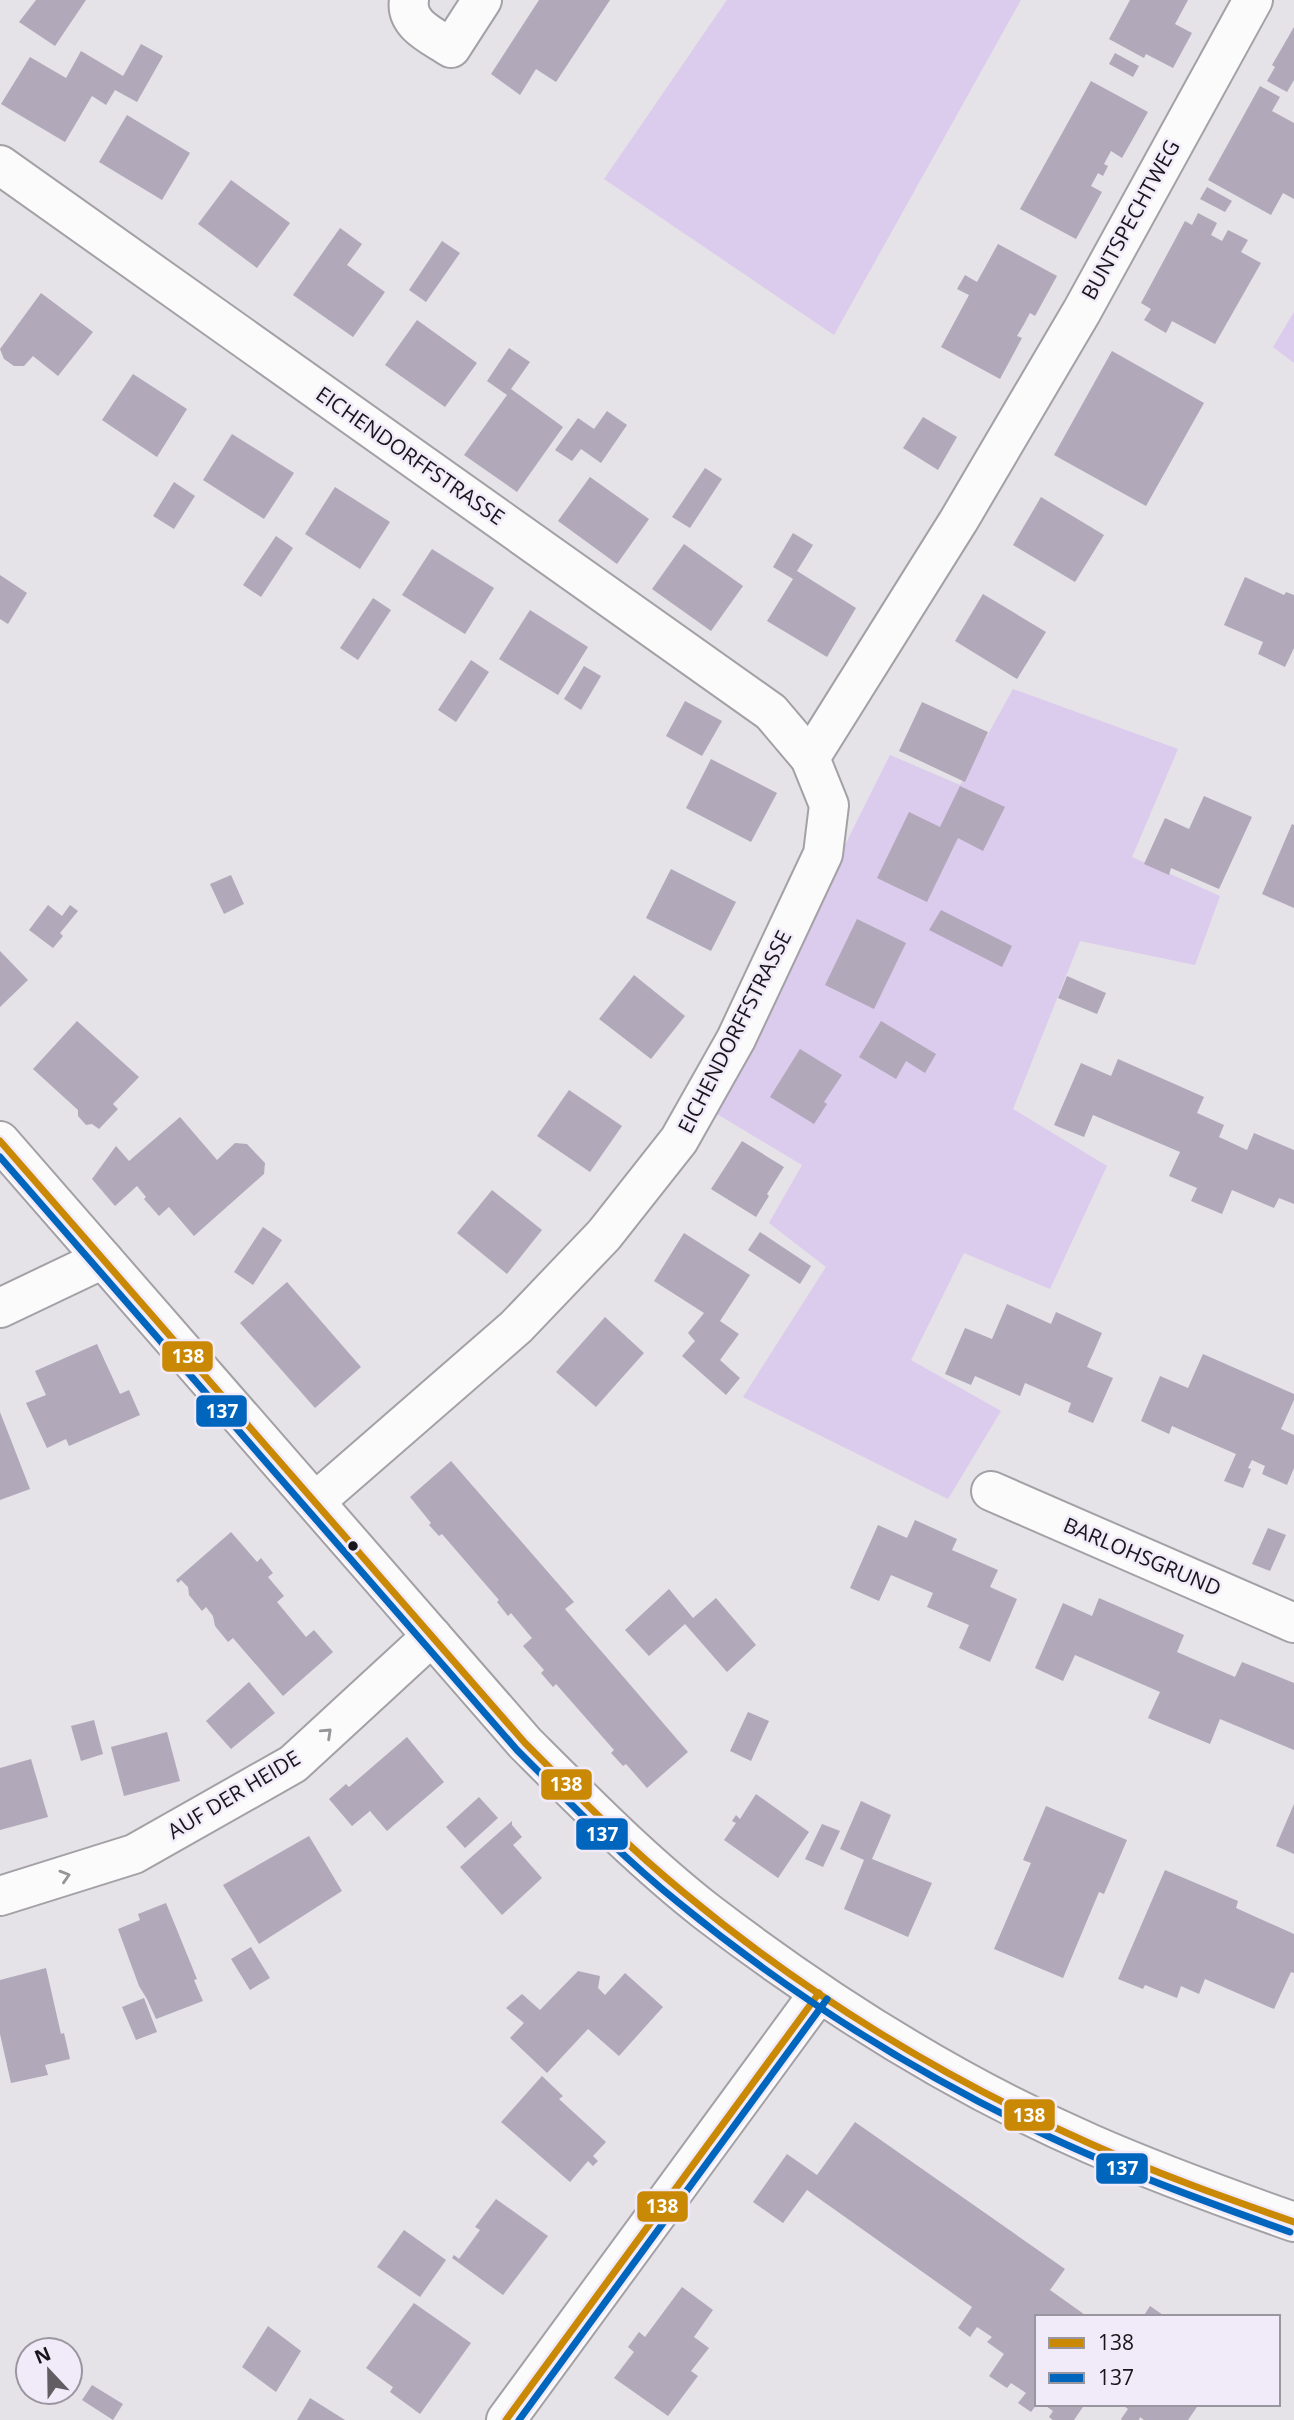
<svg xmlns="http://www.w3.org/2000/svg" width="1294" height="2420" font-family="'Open Sans',sans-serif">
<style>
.green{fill:#dbcbed}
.building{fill:#b1a8ba}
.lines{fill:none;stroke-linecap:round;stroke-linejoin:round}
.minor-casing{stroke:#a3a1a5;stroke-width:42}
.tertiary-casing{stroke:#a3a1a5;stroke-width:42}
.minor{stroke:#fbfbfc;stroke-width:38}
.tertiary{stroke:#fbfbfc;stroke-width:38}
.bus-1-casing{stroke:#f1ebf9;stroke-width:12}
.bus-2-casing{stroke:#f1ebf9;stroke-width:12}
.bus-1{stroke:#ca8905;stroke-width:7}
.bus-2{stroke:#0065bd;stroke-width:7}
.oneway{stroke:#959497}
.bus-dot{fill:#18161b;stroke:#f1ebf9;stroke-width:2.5}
.labels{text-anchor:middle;stroke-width:5;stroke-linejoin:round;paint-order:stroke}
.street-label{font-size:21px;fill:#18161b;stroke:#f1ebf9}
.line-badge{stroke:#f1ebf9;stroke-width:2.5}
.badge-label{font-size:19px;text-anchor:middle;font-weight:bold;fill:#fff}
</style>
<rect width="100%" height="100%" fill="#e5e2e8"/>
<!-- green -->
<g class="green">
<polygon points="727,0 1021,0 834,335 604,179"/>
<polygon points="1294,312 1294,363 1273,347"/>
<polygon points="1013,689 1178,749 1132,857 1220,896 1195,965 1080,941 1013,1109 1107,1166 1050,1289 964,1253 911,1360 1001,1411 948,1499 743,1397 826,1267 769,1223 802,1165 712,1111 890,755 960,785"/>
</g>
<!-- building -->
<g class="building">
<polygon points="36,0 86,0 55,46 19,22"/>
<polygon points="539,0 610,0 556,82 536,69 520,95 491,74"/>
<polygon points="1130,0 1188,0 1175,24 1192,33 1173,68 1146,54 1144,58 1109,39"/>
<polygon points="1294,27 1294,80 1287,92 1267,81 1275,67 1272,65"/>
<polygon points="141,44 163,56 137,102 115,90 106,105 92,96 65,142 1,104 30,57 66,78 81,51 123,76"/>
<polygon points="1115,53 1139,66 1133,77 1109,64"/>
<polygon points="1091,81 1148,112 1122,158 1111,151 1104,164 1108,166 1103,176 1098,173 1091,186 1102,192 1076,239 1020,209"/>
<polygon points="1260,86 1280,97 1272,111 1294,123 1294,199 1283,193 1271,215 1208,180"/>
<polygon points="127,115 190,153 162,200 99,162"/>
<polygon points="231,180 290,223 257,268 198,224"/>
<polygon points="1207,187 1232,201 1225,212 1200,199"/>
<polygon points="1198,213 1217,223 1211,235 1222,241 1228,230 1248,240 1241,252 1261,263 1215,344 1172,321 1166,333 1144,320 1151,309 1141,303 1185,221 1192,225"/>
<polygon points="340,228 362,244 347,265 385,292 353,337 293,295"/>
<polygon points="442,241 460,253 426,302 409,290"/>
<polygon points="998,244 1057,276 1035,316 1030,313 1023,326 1017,336 1022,338 1000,379 941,347 969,295 957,289 965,275 977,282"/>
<polygon points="41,293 93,332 58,376 33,356 24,366 14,366 4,359 0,349"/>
<polygon points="417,320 477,363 445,407 385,365"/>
<polygon points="509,348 530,362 511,389 563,427 517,492 464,455 507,395 487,381"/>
<polygon points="1112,351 1204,403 1146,506 1054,455"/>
<polygon points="133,374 187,409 157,457 102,420"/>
<polygon points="607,411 627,425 601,463 581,449 572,461 555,450 578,418 594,429"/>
<polygon points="923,417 957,437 938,470 903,448"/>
<polygon points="232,434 294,473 264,519 203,480"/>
<polygon points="705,468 722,479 690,528 672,517"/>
<polygon points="590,477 649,519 617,564 558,521"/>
<polygon points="174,482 195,496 174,529 153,516"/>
<polygon points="335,487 390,522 360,569 305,534"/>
<polygon points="1041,497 1104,535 1075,582 1013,545"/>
<polygon points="793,533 813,545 797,571 856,608 827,657 767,621 793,579 773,567"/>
<polygon points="276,536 293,548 261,597 243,585"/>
<polygon points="684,544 743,586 711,631 652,589"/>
<polygon points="432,549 494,588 465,634 402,595"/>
<polygon points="0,575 27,593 8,624 0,619"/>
<polygon points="1245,577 1284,595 1286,592 1294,595 1294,648 1285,667 1258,654 1263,642 1224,625"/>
<polygon points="983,594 1046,632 1017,679 955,641"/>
<polygon points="373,598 391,610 358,660 340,648"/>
<polygon points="530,610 588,647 558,695 499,659"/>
<polygon points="471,660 489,672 456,722 438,710"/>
<polygon points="584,666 601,676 581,710 564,699"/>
<polygon points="685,701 722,721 702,756 666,736"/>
<polygon points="922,702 988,732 965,782 899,751"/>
<polygon points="711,759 777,793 751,842 686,808"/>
<polygon points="960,786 1005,807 983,851 958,838 927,902 877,878 909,812 940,827"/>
<polygon points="1204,796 1252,817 1219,889 1171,868 1169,875 1144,864 1165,818 1189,829"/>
<polygon points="1292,824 1294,825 1294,908 1262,894"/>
<polygon points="671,869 736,902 711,951 646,918"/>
<polygon points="231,875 244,904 224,914 210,884"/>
<polygon points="48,905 62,916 70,905 78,911 60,933 63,936 53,948 29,930"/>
<polygon points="941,910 1012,946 1002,967 929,930"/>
<polygon points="857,919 906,943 874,1009 825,985"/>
<polygon points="0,951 28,980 0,1007"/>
<polygon points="634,975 685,1016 651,1059 599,1019"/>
<polygon points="1067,976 1106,993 1097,1014 1058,998"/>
<polygon points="77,1021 139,1077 113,1104 118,1109 99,1129 92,1124 86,1125 78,1116 78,1110 33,1069"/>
<polygon points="881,1021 936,1054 925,1073 906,1061 896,1079 859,1057"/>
<polygon points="800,1049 842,1075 824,1102 827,1104 814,1124 770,1097"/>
<polygon points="1118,1059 1204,1097 1197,1113 1224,1125 1219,1137 1247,1150 1254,1133 1294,1150 1294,1204 1279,1198 1274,1208 1232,1190 1222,1214 1191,1201 1197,1188 1169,1176 1180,1152 1093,1115 1084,1137 1054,1125 1081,1063 1111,1076"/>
<polygon points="569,1090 622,1126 590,1172 537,1136"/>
<polygon points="180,1117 217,1160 235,1143 247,1144 265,1163 264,1174 194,1236 169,1207 159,1216 144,1199 146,1197 137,1186 115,1206 92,1179 116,1146 129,1161"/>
<polygon points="742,1141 784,1167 767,1194 769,1196 756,1217 711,1189"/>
<polygon points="492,1190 542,1230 507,1274 457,1233"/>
<polygon points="263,1227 282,1240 253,1285 234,1272"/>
<polygon points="760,1232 811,1266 800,1284 748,1250"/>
<polygon points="684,1233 750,1275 720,1321 739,1334 720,1360 740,1378 726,1395 682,1356 695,1341 688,1333 704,1313 654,1281"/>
<polygon points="287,1282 361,1367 315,1408 240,1323"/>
<polygon points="1007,1304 1051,1324 1056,1312 1102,1333 1087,1367 1113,1378 1093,1423 1068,1412 1071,1403 1025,1383 1020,1396 975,1376 971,1385 945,1374 965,1328 992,1339"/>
<polygon points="605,1317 644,1353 596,1407 556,1372"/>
<polygon points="97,1344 120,1394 129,1390 140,1415 69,1446 66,1439 47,1448 26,1403 46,1395 35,1371"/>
<polygon points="1203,1354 1294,1394 1294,1400 1281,1429 1294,1435 1294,1468 1287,1485 1262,1474 1265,1466 1252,1460 1248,1468 1251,1469 1243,1488 1224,1481 1236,1454 1172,1426 1169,1434 1141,1421 1160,1376 1188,1388"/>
<polygon points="0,1412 30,1489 0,1500"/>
<polygon points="451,1461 574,1602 565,1609 688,1752 647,1788 626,1764 623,1766 611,1753 614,1750 556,1684 553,1687 541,1673 544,1670 523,1646 532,1638 511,1613 508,1616 497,1602 499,1600 442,1534 439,1536 429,1525 431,1523 410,1497"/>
<polygon points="915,1520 957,1539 952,1550 998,1570 990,1587 1017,1599 990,1662 959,1648 969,1625 927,1607 933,1593 891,1575 879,1601 850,1588 878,1525 907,1538"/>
<polygon points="1268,1528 1286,1535 1270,1571 1252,1564"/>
<polygon points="231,1532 257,1562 261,1558 273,1573 268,1577 284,1596 277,1602 306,1637 314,1630 333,1652 283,1696 233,1638 228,1642 215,1626 213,1616 206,1607 202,1611 189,1595 188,1587 181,1580 178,1583 176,1580"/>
<polygon points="669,1589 693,1618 716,1598 756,1645 727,1672 685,1624 649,1656 625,1630"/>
<polygon points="1099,1598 1184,1635 1177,1652 1207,1665 1235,1677 1242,1662 1294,1683 1294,1750 1220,1719 1210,1744 1148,1718 1160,1692 1075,1655 1063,1681 1035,1668 1063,1603 1092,1616"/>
<polygon points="249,1682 275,1713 231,1749 206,1721"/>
<polygon points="748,1712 769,1721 751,1761 730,1751"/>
<polygon points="94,1720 103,1754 81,1761 71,1726"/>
<polygon points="167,1732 180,1781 124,1796 111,1747"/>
<polygon points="407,1737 444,1782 387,1831 370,1811 352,1826 329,1799 346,1784 349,1787"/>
<polygon points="31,1759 48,1817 0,1830 0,1768"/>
<polygon points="756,1794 809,1832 778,1878 724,1840 736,1823 732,1821 736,1815 740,1819"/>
<polygon points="479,1797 498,1818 465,1848 446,1827"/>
<polygon points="861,1801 891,1815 872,1859 932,1883 908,1937 844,1909 864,1860 840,1849"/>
<polygon points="1294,1804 1294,1854 1276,1846"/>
<polygon points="1046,1806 1127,1840 1104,1894 1099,1892 1063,1978 994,1949 1031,1863 1023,1860"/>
<polygon points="512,1821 512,1825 522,1837 513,1845 542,1878 502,1915 460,1867"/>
<polygon points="822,1824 840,1831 823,1867 805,1859"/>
<polygon points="309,1836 342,1891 259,1944 223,1885"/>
<polygon points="1165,1870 1238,1901 1236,1908 1294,1934 1294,1973 1291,1972 1274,2009 1205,1979 1199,1994 1181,1986 1177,1998 1145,1985 1143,1989 1118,1979"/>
<polygon points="166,1903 197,1979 194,1980 203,2001 156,2019 147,1999 139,1986 118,1929 140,1920 138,1914"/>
<polygon points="251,1947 270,1978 250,1990 231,1959"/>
<polygon points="46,1968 61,2034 64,2033 70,2059 45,2065 48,2075 11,2083 0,2034 0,1980"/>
<polygon points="578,1971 600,1976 598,1988 605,1995 625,1973 663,2007 619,2056 588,2029 547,2073 510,2038 524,2023 506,2008 522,1994 540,2010"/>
<polygon points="144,1998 157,2032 136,2040 122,2007"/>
<polygon points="542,2076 563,2096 559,2099 606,2142 593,2156 598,2161 593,2166 588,2161 570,2182 501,2122"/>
<polygon points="855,2122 1065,2269 1050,2290 1088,2317 1037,2317 1037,2404 1031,2412 1018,2403 1026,2393 1011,2383 1007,2388 989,2376 1004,2354 987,2342 992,2337 977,2327 970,2337 958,2328 972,2307 807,2190 783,2223 753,2202 787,2154 817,2175"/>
<polygon points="496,2199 548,2236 503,2295 452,2258 454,2255 459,2259 480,2230 475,2227"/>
<polygon points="404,2230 446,2260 420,2297 377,2267"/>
<polygon points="682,2287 713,2310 694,2337 709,2348 691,2371 698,2376 668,2416 614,2378 634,2352 628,2347 639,2332 645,2337"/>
<polygon points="414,2303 471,2343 420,2414 390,2392 393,2387 366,2368"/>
<polygon points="1150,2306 1166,2317 1143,2317"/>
<polygon points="268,2326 301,2351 276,2392 242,2367"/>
<polygon points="92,2385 123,2404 113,2420 82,2400"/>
<polygon points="310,2398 345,2420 297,2420"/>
<polygon points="1043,2404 1085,2404 1074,2420 1053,2420 1049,2417 1053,2411"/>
<polygon points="1121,2404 1199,2404 1188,2420 1144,2420 1140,2417 1139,2420 1122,2420 1121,2419 1128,2409"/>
</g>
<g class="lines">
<defs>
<g id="minor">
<path d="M409,0c-4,25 24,36 42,48l31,-48"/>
<polyline points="0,165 771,712 810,758 829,805 823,854 736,1039 679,1140 604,1235 516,1327 316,1501"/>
<polyline points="810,758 959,520 1082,311 1253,0"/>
<polyline points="0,1308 103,1259"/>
<polyline points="991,1491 1294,1623"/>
<polyline points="0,1896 134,1854 293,1764 432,1636"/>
<polyline points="506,2420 819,1993"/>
</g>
<path id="tertiary" d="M0,1141l525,602c58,58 117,118 182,169 119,91 247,172 384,232 66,29 135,54 203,78"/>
</defs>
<!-- minor casing -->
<use href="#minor" class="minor-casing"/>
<!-- tertiary casing -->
<use href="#tertiary" class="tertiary-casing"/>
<!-- minor -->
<use href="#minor" class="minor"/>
<!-- tertiary -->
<use href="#tertiary" class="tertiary"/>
<defs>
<g id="bus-1">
<path d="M0,1141l525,602c51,51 102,103 158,149 122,102 263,188 408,252 67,30 135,54 203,78"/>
<polyline points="506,2420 819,1993"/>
</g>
<g id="bus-2">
<path d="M0,1157l517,593c52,52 104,106 162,153 108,89 230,166 356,227 83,40 169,71 255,102"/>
<polyline points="519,2420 827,1999"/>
</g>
</defs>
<!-- bus-1 casing -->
<use href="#bus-1" class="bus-1-casing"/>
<!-- bus-2 casing -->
<use href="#bus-2" class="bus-2-casing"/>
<!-- bus-1 -->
<use href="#bus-1" class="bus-1"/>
<!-- bus-2 -->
<use href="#bus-2" class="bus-2"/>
</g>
<!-- one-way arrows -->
<defs><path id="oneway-chevron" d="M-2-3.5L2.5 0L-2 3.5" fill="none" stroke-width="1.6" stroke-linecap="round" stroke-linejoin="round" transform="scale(1.75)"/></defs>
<g class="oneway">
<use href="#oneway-chevron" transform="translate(327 1733) rotate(-43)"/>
<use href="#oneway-chevron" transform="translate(65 1876) rotate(-17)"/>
</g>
<!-- markers -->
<circle class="bus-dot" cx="353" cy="1546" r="6"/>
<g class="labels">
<!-- street labels -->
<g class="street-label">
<text transform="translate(1131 220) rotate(-61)" y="7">BUNTSPECHTWEG</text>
<text transform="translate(410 456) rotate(35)" y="7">EICHENDORFFSTRASSE</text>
<text transform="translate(735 1032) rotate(-63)" y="7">EICHENDORFFSTRASSE</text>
<text transform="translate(1142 1557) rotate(23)" y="7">BARLOHSGRUND</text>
<text transform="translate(234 1795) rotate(-31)" y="7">AUF DER HEIDE</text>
</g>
</g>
<g class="line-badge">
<rect x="161" y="1340" width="53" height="33" rx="7" fill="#ca8905"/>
<rect x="195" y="1394" width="53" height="34" rx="7" fill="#0065bd"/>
<rect x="540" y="1768" width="53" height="33" rx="7" fill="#ca8905"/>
<rect x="575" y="1817" width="54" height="34" rx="7" fill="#0065bd"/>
<rect x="1003" y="2098" width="53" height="34" rx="7" fill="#ca8905"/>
<rect x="1095" y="2152" width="54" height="33" rx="7" fill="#0065bd"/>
<rect x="636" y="2190" width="53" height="33" rx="7" fill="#ca8905"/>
</g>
<g class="badge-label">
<text x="188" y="1363">138</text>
<text x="222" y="1418">137</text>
<text x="566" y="1791">138</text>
<text x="602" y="1841">137</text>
<text x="1029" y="2122">138</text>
<text x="1122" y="2175">137</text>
<text x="662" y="2213">138</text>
</g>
<!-- legend -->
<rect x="1035" y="2315" width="245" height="91" fill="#f1ebf9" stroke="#9a96a0" stroke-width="2"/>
<rect x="1049" y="2338" width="35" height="10" fill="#ca8905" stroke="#9a96a0" stroke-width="2"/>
<text x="1098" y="2350" font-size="21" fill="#18161b">138</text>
<rect x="1049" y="2373" width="35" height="10" fill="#0065bd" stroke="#9a96a0" stroke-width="2"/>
<text x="1098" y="2385" font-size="21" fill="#18161b">137</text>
<!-- north arrow -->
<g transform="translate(49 2371) rotate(338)"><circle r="33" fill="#f1ebf9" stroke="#9a96a0" stroke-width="2"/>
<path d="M0-5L12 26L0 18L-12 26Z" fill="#605d63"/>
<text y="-10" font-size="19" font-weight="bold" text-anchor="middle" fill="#18161b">N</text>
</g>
</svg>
